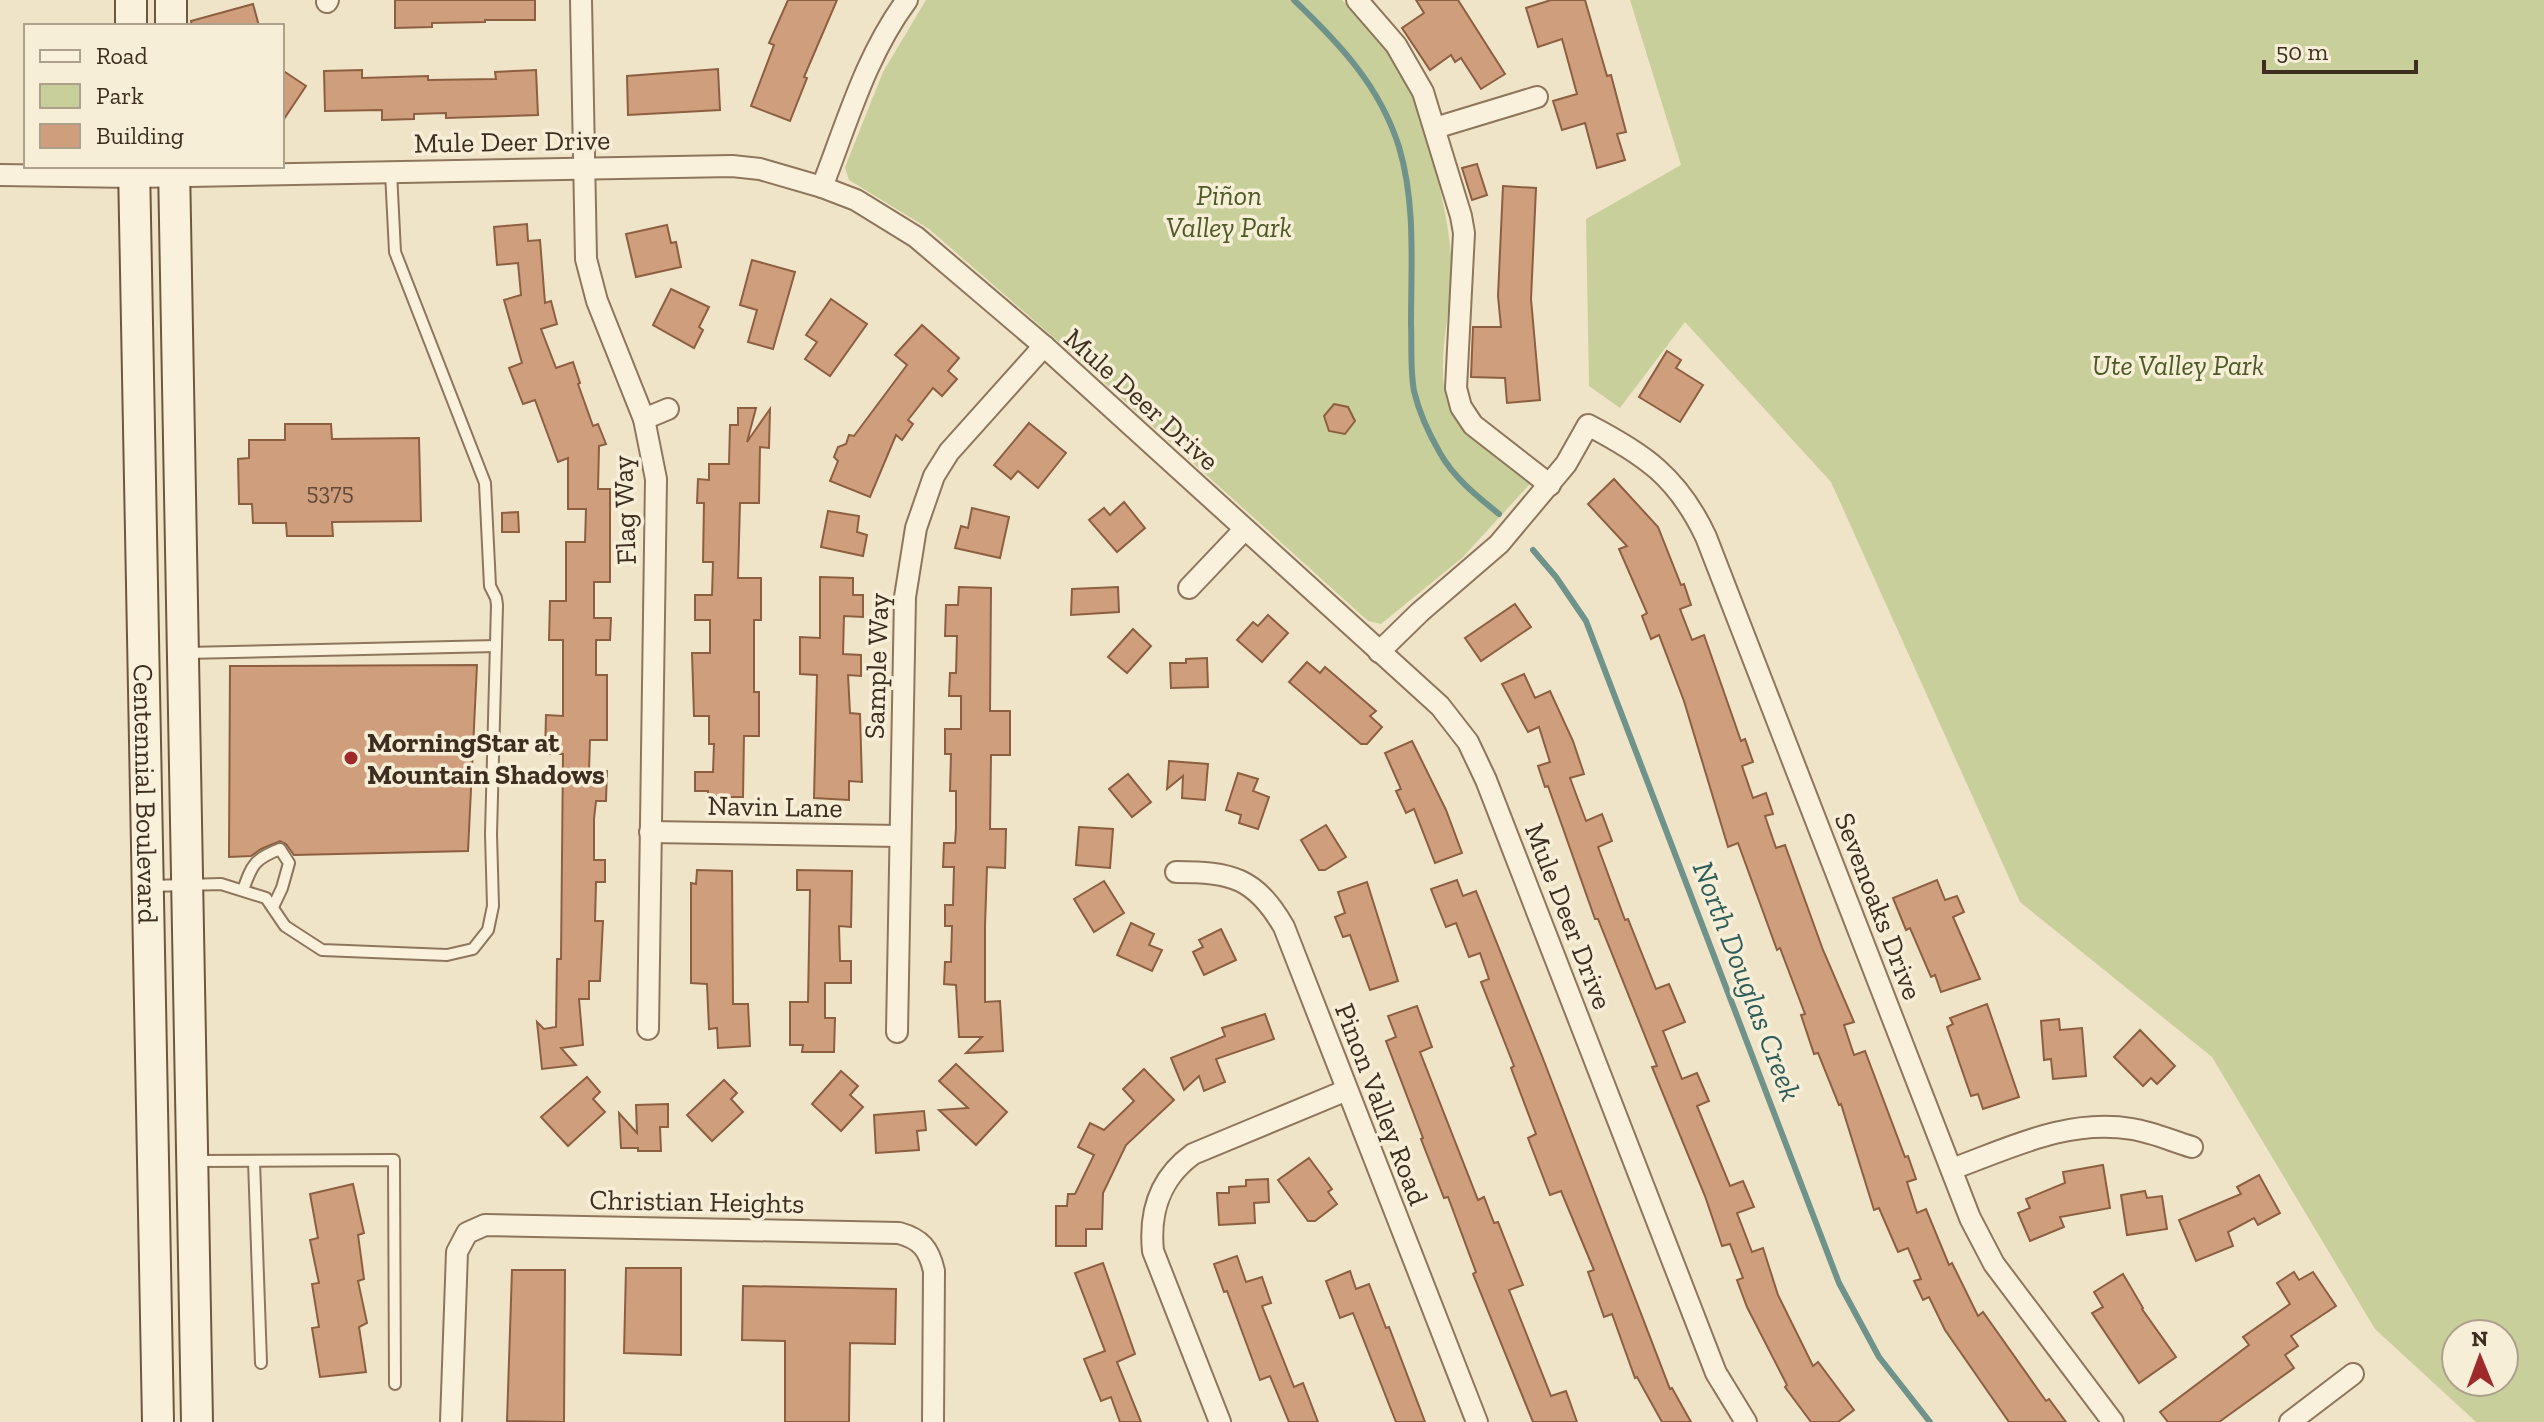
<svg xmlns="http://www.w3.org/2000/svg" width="2544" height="1422" font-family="'Zilla Slab',serif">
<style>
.green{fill:#c9cf9b;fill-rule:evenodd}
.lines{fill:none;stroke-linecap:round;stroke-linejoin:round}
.stream{stroke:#6f938a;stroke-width:6}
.building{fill:#cf9f7d;stroke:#8d5f41;stroke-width:2}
.lane-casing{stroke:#8d765c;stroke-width:14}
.street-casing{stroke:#8d765c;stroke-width:24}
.secondary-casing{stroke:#6f573f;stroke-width:34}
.lane{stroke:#faf1dc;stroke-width:10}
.street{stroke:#faf1dc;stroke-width:20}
.secondary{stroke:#faf1dc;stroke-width:30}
.poi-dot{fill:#9e2a2b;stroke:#f7eed8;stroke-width:3}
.labels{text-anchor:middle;stroke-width:7;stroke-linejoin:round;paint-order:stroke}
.number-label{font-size:24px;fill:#624a37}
.street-label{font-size:28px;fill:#3d2e20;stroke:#f7eed8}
.park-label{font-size:28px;font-style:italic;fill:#4d5a26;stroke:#f7eed8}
.poi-label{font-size:28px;font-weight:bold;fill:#3d2e20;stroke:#f7eed8;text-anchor:start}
.water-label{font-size:30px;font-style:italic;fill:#2f5d5a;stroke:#f7eed8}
</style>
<rect width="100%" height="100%" fill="#f0e4c8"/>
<!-- green -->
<g class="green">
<path d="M926,0h416c19,20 41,41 56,65 25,41 56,163 54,211 -2,38 -18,97 -2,133 13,27 56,55 80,75l-68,74 -81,66 -13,-3 -291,-263 -148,-129 -80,-49 -4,-13 38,-95z"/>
<path d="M1630,0h914v1422h-68l-101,-93 -163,-272 -192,-155 -189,-420 -146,-160 -65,86 -31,-22 -3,-167 95,-54zM2456,1334h48v48h-48z"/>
</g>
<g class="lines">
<!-- stream -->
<g class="stream">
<path d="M1294,0c45,43 86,86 105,147 17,57 12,118 12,177 1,22 -1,45 3,67 5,21 15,43 26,62 14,25 37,43 59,61"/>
<polyline points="1533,550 1556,577 1586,621 1839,1283 1879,1357 1930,1422"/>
</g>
</g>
<!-- building -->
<g class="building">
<polygon points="395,0 535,0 535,20 485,20 485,22 432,23 432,27 395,28"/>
<polygon points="788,0 837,0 804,77 807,78 790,121 751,106 774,45 769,43"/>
<polygon points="1416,0 1458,0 1505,74 1481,89 1461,58 1455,62 1451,55 1430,70 1402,28 1424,13"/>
<polygon points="1551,0 1585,0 1607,76 1611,75 1626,132 1617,134 1625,160 1597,168 1585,123 1562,130 1553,101 1577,94 1562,39 1538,47 1526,8"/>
<polygon points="253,4 259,26 192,26 191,21"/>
<polygon points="718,69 720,110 628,115 627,76"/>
<polygon points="282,70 306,86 282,122"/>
<polygon points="362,70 362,78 428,76 428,80 496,79 495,72 536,70 538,115 446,118 446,113 414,114 414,119 382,120 382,110 325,111 324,71"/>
<polygon points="1477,164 1487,195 1472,200 1462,168"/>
<polygon points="1503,186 1536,188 1531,299 1540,400 1507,403 1505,378 1471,377 1473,327 1501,327 1498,296"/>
<polygon points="527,224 528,241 540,240 545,303 551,301 557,324 541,329 556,368 573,362 580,383 578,384 593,426 598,424 606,444 599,446 598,489 610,489 610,582 594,582 594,618 611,618 610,640 596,640 596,675 607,675 607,740 590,740 589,771 607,771 606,801 596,801 594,819 594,860 605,860 605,882 596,882 595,921 603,921 600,981 589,981 589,999 579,999 583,1045 561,1048 576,1065 542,1069 537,1022 544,1029 556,1027 557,959 561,959 563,754 545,754 546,715 563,716 563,640 549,640 550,601 566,601 566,542 585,542 586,509 568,509 568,458 558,462 535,400 523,404 509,368 522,363 504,300 521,295 518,263 497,265 494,227"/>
<polygon points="667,225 671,243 676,242 681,267 636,277 626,234"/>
<polygon points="752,260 795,272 773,349 748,342 757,310 740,305"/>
<polygon points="671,289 709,307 699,327 703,330 694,348 653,325"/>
<polygon points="831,299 867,324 830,376 805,359 817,342 806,335"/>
<polygon points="922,325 959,358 948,371 957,379 942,396 933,388 908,420 913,424 902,440 896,435 870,497 830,481 838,461 834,457 838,447 846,444 849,435 854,436 907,365 895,355"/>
<polygon points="1667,351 1681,360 1676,368 1703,385 1680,422 1639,397"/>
<polygon points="1334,404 1348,407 1355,421 1345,434 1329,431 1324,416"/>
<polygon points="738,408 756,408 747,442 770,409 769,448 760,447 759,503 740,503 738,578 761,578 761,620 754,620 754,692 759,692 759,736 744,736 743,797 708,797 708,791 695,791 695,772 713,772 714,744 709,744 709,716 694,716 692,653 710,653 710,620 695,620 695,595 712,595 713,562 703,562 704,503 697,503 698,479 709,480 709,464 729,464 730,425 738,425"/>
<polygon points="1029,423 1066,453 1038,488 1018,471 1011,479 994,465"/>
<polygon points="285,424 331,424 332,439 419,438 421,521 332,522 333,536 287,536 286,523 253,523 252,504 239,504 238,459 249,458 249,440 285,440"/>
<polygon points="1614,479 1658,527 1681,585 1684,584 1691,605 1680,609 1692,640 1704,635 1741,741 1745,739 1753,762 1742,766 1753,798 1766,793 1773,814 1765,816 1776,848 1785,845 1823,950 1854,1022 1844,1025 1854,1055 1865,1051 1905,1157 1908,1156 1916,1179 1907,1182 1917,1213 1926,1209 1949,1265 1952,1263 1978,1316 1983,1312 2046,1401 2049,1399 2066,1422 2009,1422 1945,1330 1929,1297 1923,1300 1914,1281 1921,1279 1908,1248 1898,1252 1879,1208 1874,1210 1841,1104 1839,1105 1818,1053 1814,1054 1801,1015 1805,1014 1780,948 1777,950 1738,843 1728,847 1684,701 1659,635 1651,639 1642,616 1647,613 1619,549 1627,546 1588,504"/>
<polygon points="1124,502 1145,528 1117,552 1089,520 1104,508 1110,515"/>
<polygon points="972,508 1009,517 1000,558 955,548 961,526 968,528"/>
<polygon points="828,511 859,516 857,532 867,535 863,556 821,547"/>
<polygon points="518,512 519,532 502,532 502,513"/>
<polygon points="820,577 853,578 853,595 863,595 863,617 844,616 843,654 861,655 861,676 848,675 850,713 860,714 862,782 849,781 849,800 814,798 817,675 800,674 800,637 820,638"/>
<polygon points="959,587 991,588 990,711 1010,711 1010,755 991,755 990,829 1006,829 1005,868 987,867 985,926 985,1002 1000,1001 1003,1051 966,1053 982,1037 959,1037 956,985 944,984 945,962 951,962 952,926 945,926 945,905 953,905 954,867 943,867 944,843 955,843 956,828 956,791 950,791 951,754 945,754 945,729 961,729 961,696 949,696 950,673 956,673 957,636 945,636 946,605 958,605"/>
<polygon points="1118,587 1119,612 1071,615 1072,589"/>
<polygon points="1515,604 1531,627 1481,661 1465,638"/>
<polygon points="1268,615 1288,633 1262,662 1237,640 1253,622 1258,626"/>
<polygon points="1133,629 1151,646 1127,673 1108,657"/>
<polygon points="1207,658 1208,687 1171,688 1170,663 1186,663 1186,659"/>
<polygon points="1307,662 1320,673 1325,667 1376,711 1370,716 1382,727 1367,744 1361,744 1289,682"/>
<polygon points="477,665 468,851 294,855 286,844 280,841 261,849 251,856 229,857 230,666"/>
<polygon points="1524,674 1535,698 1550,691 1573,741 1584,774 1570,778 1586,821 1602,814 1612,841 1598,847 1625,920 1628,919 1656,989 1669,984 1685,1022 1663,1031 1682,1079 1697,1073 1709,1101 1697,1106 1730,1186 1743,1181 1754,1207 1737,1213 1752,1252 1763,1248 1778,1295 1813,1366 1818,1362 1854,1410 1838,1422 1811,1422 1785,1387 1787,1385 1747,1307 1737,1280 1743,1278 1730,1244 1722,1246 1705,1196 1652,1067 1657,1066 1598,919 1595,919 1548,786 1545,787 1538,766 1550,762 1539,727 1528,732 1502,684"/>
<polygon points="1412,741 1446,810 1462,853 1435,863 1414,809 1406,813 1396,791 1401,789 1385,753"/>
<polygon points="1169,761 1208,764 1205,800 1182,798 1183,776 1167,789"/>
<polygon points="1238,773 1258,779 1253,791 1269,797 1258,829 1239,823 1241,815 1226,810"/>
<polygon points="1128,774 1151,802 1132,817 1109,789"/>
<polygon points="1326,825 1346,857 1325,870 1319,870 1301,840"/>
<polygon points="1079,827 1113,829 1110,868 1076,865"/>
<polygon points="697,870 732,871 733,1004 748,1004 750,1046 718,1048 717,1028 709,1029 707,984 691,983 691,883 696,884"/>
<polygon points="797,870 852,871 851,927 839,926 840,961 851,961 851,983 825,983 825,1018 835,1018 834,1052 802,1052 803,1045 790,1045 790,1002 808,1002 810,890 797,890"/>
<polygon points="1457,880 1463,896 1476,891 1542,1056 1670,1389 1672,1388 1691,1422 1662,1422 1637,1377 1635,1378 1612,1314 1604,1317 1588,1272 1594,1270 1561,1191 1550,1195 1528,1138 1536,1134 1511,1068 1514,1066 1481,982 1489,979 1480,953 1469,957 1456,923 1446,927 1431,889"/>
<polygon points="1937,880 1945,900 1957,896 1964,912 1953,917 1980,979 1941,992 1935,975 1931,977 1910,928 1906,930 1893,898"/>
<polygon points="1104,881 1124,913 1094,932 1074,899"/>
<polygon points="1367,882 1398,981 1370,990 1350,935 1343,937 1335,917 1345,913 1338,892"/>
<polygon points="1131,923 1154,934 1149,945 1162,950 1152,971 1117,955"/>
<polygon points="1221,929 1236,960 1204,975 1193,952 1203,947 1199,940"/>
<polygon points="1987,1004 2019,1097 1983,1109 1978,1094 1971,1096 1947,1027 1953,1024 1950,1018"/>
<polygon points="1417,1006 1432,1047 1420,1052 1478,1200 1484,1197 1494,1223 1498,1222 1523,1285 1509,1290 1551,1396 1566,1391 1577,1422 1533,1422 1473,1274 1476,1272 1448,1197 1444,1198 1421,1139 1423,1138 1386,1041 1396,1037 1388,1016"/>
<polygon points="1265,1014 1274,1039 1216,1059 1225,1082 1204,1091 1199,1076 1184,1090 1171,1058 1225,1036 1222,1028"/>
<polygon points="2059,1019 2060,1030 2082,1028 2086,1076 2053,1079 2051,1059 2044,1060 2041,1021"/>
<polygon points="2140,1030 2175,1066 2157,1084 2151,1078 2143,1086 2114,1057"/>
<polygon points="956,1064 1007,1112 976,1145 939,1110 968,1108 939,1081"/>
<polygon points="1144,1069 1174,1100 1126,1145 1103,1193 1102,1229 1086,1229 1086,1246 1056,1246 1056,1206 1067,1206 1068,1194 1075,1194 1094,1155 1078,1147 1090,1123 1104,1130 1134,1101 1123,1089"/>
<polygon points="841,1071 858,1086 850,1095 863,1107 841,1131 812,1104"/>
<polygon points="587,1077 600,1092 593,1099 605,1112 568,1146 541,1117"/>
<polygon points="724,1080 737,1093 731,1099 743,1112 712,1141 687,1115"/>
<polygon points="668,1104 668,1127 660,1127 661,1151 638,1151 638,1148 621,1148 619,1113 637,1133 636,1105"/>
<polygon points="924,1111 926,1130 917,1131 919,1150 876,1153 874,1115"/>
<polygon points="1309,1158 1332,1189 1328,1192 1337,1204 1315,1221 1308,1221 1278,1180"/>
<polygon points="2103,1165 2110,1208 2060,1217 2064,1227 2030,1241 2018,1213 2030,1208 2026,1199 2065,1183 2063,1172"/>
<polygon points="2259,1175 2280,1213 2258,1225 2254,1218 2228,1232 2233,1246 2196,1261 2179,1220 2241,1194 2237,1187"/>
<polygon points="1268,1179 1269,1202 1254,1203 1255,1223 1219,1225 1217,1193 1229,1193 1229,1187 1246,1186 1246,1180"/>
<polygon points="353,1184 364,1233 358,1235 364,1279 358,1281 367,1323 359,1327 366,1372 320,1377 312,1328 319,1327 312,1284 319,1283 310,1240 318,1238 310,1194"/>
<polygon points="2145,1191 2147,1198 2162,1196 2167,1229 2127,1235 2121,1195"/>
<polygon points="1237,1256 1246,1282 1262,1277 1271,1303 1262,1306 1294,1387 1303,1383 1318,1422 1289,1422 1270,1376 1260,1380 1227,1291 1224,1292 1214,1264"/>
<polygon points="1103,1263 1135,1354 1117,1362 1141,1422 1120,1422 1111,1397 1101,1401 1084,1359 1105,1351 1075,1273"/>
<polygon points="626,1268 681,1268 681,1355 624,1353"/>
<polygon points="512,1270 565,1270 564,1422 507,1421"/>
<polygon points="1350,1271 1356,1289 1369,1284 1386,1328 1389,1327 1425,1422 1396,1422 1353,1313 1340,1318 1326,1281"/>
<polygon points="2294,1272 2299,1280 2313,1272 2336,1306 2291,1336 2298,1346 2285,1355 2294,1368 2219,1422 2168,1422 2160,1412 2249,1345 2243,1337 2290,1304 2277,1283"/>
<polygon points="2123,1274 2143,1308 2142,1309 2176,1357 2139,1383 2092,1313 2103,1307 2094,1292"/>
<polygon points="743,1286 896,1289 895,1344 850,1343 849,1422 785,1422 785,1341 742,1340"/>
</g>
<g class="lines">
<defs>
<g id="lane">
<polyline points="185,653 496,646"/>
<polyline points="150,886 221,884 266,898 285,926 322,950 447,955 473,949 488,930 493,906 491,834 497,605 496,598 490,586 485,483 395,252 391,172"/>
<path d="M243,890c9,-25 11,-31 37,-41l9,14 -7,25 -9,19"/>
<polyline points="194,1161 394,1160 395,1384"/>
<polyline points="254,1161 261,1363"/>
</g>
<g id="street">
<polyline points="581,0 586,259 597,301 644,419 656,479 648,1029"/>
<polyline points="1357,0 1396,45 1423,92 1461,216 1464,233 1456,388 1461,407 1473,425 1550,485"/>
<polyline points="327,2 328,0"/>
<polyline points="1435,128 1537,97"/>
<polyline points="0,175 134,177 732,166 760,169 822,187 856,200 916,237 1044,346 1440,706 1468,742 1486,780 1716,1373 1746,1422"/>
<path d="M822,187c25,-64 44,-132 85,-187"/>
<polyline points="644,419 668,409"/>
<polyline points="1189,588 1244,530"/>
<path d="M1379,652l41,-40 79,-68 67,-80 22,-39c56,29 90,52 118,112l264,681 24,46 119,158"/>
<polyline points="650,832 899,836"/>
<path d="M1176,872c55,0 79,5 108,55l193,495"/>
<polyline points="897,1032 905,597 916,528 934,476 949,452 1044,346"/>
<path d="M1952,1169c58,-21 116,-51 180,-40 20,3 40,12 60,18"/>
<path d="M451,1422l6,-170 10,-19 18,-8 414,8c22,6 30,16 35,38l-1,151"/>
<path d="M1220,1422l-67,-171c-4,-40 7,-73 40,-97l154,-64"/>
<polyline points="2290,1422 2353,1374"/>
</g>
<g id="secondary">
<polyline points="131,0 131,26"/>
<polyline points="171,0 171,26"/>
<path id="s1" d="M134,166l24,1256"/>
<polyline points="174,166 197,1422"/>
</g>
</defs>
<!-- lane casing -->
<use href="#lane" class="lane-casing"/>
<!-- street casing -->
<use href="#street" class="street-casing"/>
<!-- secondary casing -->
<use href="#secondary" class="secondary-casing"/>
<!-- lane -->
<use href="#lane" class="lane"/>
<!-- street -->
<use href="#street" class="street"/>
<!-- secondary -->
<use href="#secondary" class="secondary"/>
</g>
<!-- markers -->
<circle class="poi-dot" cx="351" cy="758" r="8"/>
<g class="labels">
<!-- number labels -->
<g class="number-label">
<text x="330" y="500">5375</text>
</g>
<!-- street labels -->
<g class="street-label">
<text transform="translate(512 141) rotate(-1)" y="10">Mule Deer Drive</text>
<text transform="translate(1142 399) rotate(42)" y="10">Mule Deer Drive</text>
<text transform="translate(624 510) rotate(-92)" y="10">Flag Way</text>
<text transform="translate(876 666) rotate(-88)" y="10">Sample Way</text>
<text dy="10" stroke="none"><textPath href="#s1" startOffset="628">Centennial Boulevard</textPath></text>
<text transform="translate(775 806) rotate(1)" y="10">Navin Lane</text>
<text transform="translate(1879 906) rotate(69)" y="10">Sevenoaks Drive</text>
<text transform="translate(1569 916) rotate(69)" y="10">Mule Deer Drive</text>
<text transform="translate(1382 1104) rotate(69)" y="10">Pinon Valley Road</text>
<text transform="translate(697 1201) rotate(1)" y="10">Christian Heights</text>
</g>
<!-- park labels -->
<g class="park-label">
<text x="1229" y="205">Piñon<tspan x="1229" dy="32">Valley Park</tspan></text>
<text x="2178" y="375">Ute Valley Park</text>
</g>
<!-- poi labels -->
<g class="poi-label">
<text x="367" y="752">MorningStar at<tspan x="367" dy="32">Mountain Shadows</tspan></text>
</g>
<!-- water labels -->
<g class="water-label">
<text transform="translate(1747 981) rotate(69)" y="10">North Douglas Creek</text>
</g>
</g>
<!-- legend -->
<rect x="24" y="24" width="260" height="144" fill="#f7eed8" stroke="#ada18e" stroke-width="2"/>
<rect x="40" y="50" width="40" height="12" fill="#faf1dc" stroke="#ada18e" stroke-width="2"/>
<text x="96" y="64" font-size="24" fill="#3d2e20">Road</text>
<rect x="40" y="84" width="40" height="24" fill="#c9cf9b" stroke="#ada18e" stroke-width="2"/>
<text x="96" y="104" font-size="24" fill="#3d2e20">Park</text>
<rect x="40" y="124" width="40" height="24" fill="#cf9f7d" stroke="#ada18e" stroke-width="2"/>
<text x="96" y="144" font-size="24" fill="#3d2e20">Building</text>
<!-- north arrow -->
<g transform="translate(2480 1358) rotate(359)"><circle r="38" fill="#f7eed8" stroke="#ada18e" stroke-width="2"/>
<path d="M0-6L14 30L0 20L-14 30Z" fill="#9e2a2b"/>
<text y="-12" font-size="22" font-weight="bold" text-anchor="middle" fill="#3d2e20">N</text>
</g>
<!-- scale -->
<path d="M2264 60v12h152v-12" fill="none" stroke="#3d2e20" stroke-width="4"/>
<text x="2276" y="60" font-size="24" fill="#3d2e20" stroke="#f7eed8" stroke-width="6" paint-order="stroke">50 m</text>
</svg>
